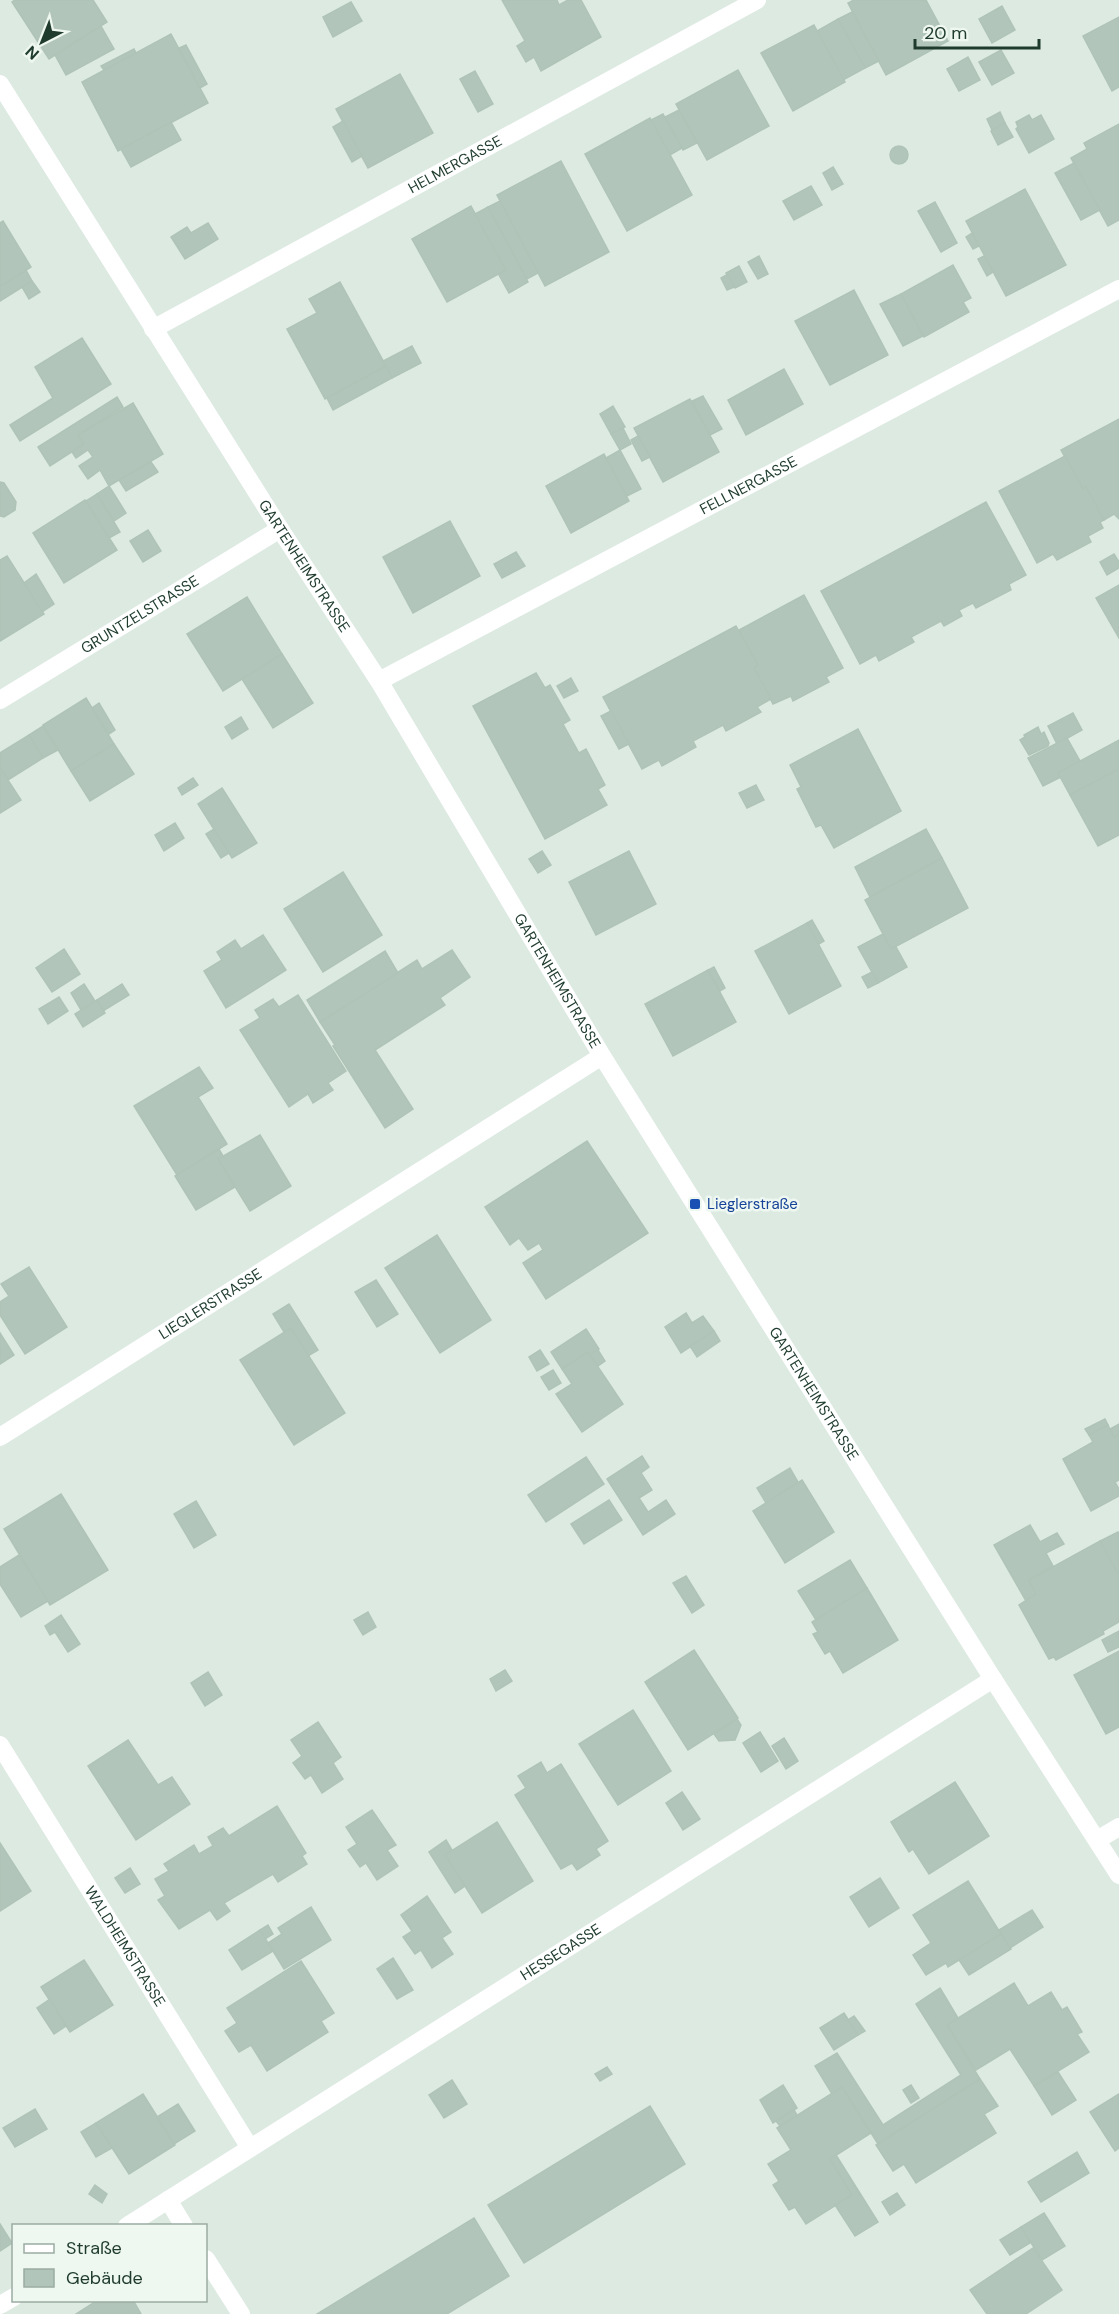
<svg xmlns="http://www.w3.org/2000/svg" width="1119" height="2314" font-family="'DM Sans',sans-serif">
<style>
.building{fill:#b2c5ba;stroke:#afc4b7;stroke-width:1.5}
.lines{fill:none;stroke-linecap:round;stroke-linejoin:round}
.street{stroke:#fff;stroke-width:18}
.transit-dot{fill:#1a4fb4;stroke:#eef7f0;stroke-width:2}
.labels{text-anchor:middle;stroke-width:5;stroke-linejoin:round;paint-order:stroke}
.street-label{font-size:15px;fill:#1e3b2d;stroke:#eef7f0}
.transit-label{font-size:15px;fill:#164399;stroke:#eef7f0;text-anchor:start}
</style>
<rect width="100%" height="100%" fill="#ddeae2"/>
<!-- building -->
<g class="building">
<polygon points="15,0 93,0 107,22 49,59 12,2"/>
<polygon points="502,0 557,0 559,5 568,0 581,0 601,37 541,71 534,57 526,62 517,46 525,41"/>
<polygon points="854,0 926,0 948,41 886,75 848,3"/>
<polygon points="351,2 362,21 333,37 323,17"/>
<polygon points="1002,6 1015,30 992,43 979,19"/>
<polygon points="852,12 879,61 865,68 838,19"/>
<polygon points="1119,17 1119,87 1112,91 1083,36"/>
<polygon points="838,19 865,68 843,80 817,31"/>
<polygon points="814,25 845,82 793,111 761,53"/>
<polygon points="101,26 114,49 66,75 55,55"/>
<polygon points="171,34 208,103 118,151 82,82"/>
<polygon points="186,45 207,84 200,88 179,48"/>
<polygon points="134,49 136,53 104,70 101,66"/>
<polygon points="1001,50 1014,73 992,85 979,62"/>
<polygon points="968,57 980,80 959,91 947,69"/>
<polygon points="738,70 769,126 707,160 676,104"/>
<polygon points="475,71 493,104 478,112 460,79"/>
<polygon points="400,74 433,133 368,168 336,109"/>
<polygon points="679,110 697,143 683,150 665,117"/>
<polygon points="1000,112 1005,123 992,130 987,119"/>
<polygon points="663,114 682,148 670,155 651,120"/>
<polygon points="1029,115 1032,120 1041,115 1054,139 1029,153 1016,129 1018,127 1016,122"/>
<polygon points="650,118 692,195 627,231 585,154"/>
<polygon points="343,121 362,156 352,162 333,127"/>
<polygon points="171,122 181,140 131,167 121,149"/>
<polygon points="1005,123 1013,137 998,145 991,131"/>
<polygon points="1119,124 1119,220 1108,226 1071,158 1087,149 1084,143"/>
<circle cx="899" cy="155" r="9"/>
<polygon points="561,161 609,252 545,286 497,195"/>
<polygon points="1074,163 1100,210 1081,220 1055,173"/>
<polygon points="833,167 843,184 832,190 823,173"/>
<polygon points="811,186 822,205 794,220 783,201"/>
<polygon points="1025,189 1066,265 1006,296 966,221"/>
<polygon points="500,201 538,273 527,279 488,207"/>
<polygon points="935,202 957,243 941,252 918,211"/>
<polygon points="471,206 506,270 447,302 412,239"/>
<polygon points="488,207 528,282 509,293 499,275 506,270 475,214"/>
<polygon points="3,221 31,267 0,287 0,223"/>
<polygon points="208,223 218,239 185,259 171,237 187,227 191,233"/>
<polygon points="972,233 979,246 973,249 966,237"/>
<polygon points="759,256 768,274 758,279 748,262"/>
<polygon points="984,256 993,272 987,276 978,259"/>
<polygon points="953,265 971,298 963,302 969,312 924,337 901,294"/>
<polygon points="739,266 747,282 735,288 726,273"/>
<polygon points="26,270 32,281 0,301 0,287"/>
<polygon points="728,274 734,287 727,290 721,278"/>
<polygon points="32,281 40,292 29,299 22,287"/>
<polygon points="340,282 386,366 325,399 287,329 317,313 309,299"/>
<polygon points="854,290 888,355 830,385 795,321"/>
<polygon points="901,294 923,336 903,346 880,304"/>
<polygon points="82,338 111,384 20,441 10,425 53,398 35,367"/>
<polygon points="412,346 421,363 392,378 383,361"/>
<polygon points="386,366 392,378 333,410 327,398"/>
<polygon points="784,369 803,404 746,435 728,400"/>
<polygon points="703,396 722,429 710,435 692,401"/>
<polygon points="117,397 123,407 78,435 84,444 50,466 38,447"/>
<polygon points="690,399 719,452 663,482 634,428"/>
<polygon points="133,403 163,454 109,486 100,470 88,479 79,466 93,457 88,450 76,458 72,452 84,444 78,435"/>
<polygon points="613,406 625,427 611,434 600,414"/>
<polygon points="1119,419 1119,519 1114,514 1104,520 1086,487 1083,489 1061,450"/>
<polygon points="623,428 631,444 620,450 611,434"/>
<polygon points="638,436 650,457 642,461 631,440"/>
<polygon points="620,450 641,489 627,496 606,458"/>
<polygon points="604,454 629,501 571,533 546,486"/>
<polygon points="1065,456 1083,489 1086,487 1104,520 1100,522 1103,528 1088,536 1091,542 1057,560 1053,554 1037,563 999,491"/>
<polygon points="151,462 158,472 126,491 119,480"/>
<polygon points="0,482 4,483 16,502 15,510 4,517 0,516"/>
<polygon points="109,486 126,513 114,521 97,494"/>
<polygon points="97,494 120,532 109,538 86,501"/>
<polygon points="85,500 117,550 64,583 33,533"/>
<polygon points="986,502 1026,575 1009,584 1011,590 976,608 973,603 959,610 962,616 944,626 941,621 911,637 914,642 879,661 876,655 860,664 821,591"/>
<polygon points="450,521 480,576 413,613 383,557"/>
<polygon points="148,530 161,551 143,562 130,541"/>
<polygon points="516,552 525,566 502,578 494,564"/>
<polygon points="1114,554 1119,562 1119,568 1107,575 1100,562"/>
<polygon points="7,556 44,614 0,641 0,560"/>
<polygon points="36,574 54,604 42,612 24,583"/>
<polygon points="1119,585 1119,638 1096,598"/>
<polygon points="804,595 843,668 826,677 829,682 793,701 791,696 773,704 754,668 758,665 739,630"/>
<polygon points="247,597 282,654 223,691 187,634"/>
<polygon points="736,626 758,665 754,668 771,699 757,707 761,712 726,731 723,725 693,741 696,747 662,766 659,760 642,769 603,697"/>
<polygon points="282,654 313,703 273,728 242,679"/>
<polygon points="536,673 545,688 550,685 570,720 563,724 579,753 586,749 605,785 598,789 607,805 545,839 473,706"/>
<polygon points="571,678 578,691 564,698 557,686"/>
<polygon points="86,698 114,744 71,771 43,725"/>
<polygon points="99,703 115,730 109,734 92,708"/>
<polygon points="611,711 629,744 619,749 601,716"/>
<polygon points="1073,713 1082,730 1057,744 1048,726"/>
<polygon points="241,717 248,729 232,739 225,727"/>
<polygon points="43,726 58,750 43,758 29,735"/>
<polygon points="1038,727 1041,734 1044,732 1049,743 1048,746 1029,755 1020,740 1025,737 1024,735"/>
<polygon points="858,729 901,811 834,848 821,825 816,827 797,789 801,787 790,765"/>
<polygon points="29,735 43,758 8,780 0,768 0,753"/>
<polygon points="1067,738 1080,761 1058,773 1061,777 1043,786 1028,758"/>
<polygon points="1119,740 1119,769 1070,795 1058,773"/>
<polygon points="114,744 134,774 90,801 71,771"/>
<polygon points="0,768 21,800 0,813"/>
<polygon points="1119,769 1119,835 1098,846 1070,795"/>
<polygon points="193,778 198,785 182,795 178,788"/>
<polygon points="756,785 764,800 747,808 739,793"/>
<polygon points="222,788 257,843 232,858 198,804"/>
<polygon points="175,823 184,838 164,851 155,835"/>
<polygon points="214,829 229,853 221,858 206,834"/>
<polygon points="926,829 942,858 870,897 855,867"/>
<polygon points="542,851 551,865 538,873 529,859"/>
<polygon points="629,851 656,904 596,935 569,882"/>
<polygon points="942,858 968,908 891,949 865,900"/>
<polygon points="343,872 382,935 323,972 284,909"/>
<polygon points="812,920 824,941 819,944 807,923"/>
<polygon points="807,923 841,986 789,1014 755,951"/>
<polygon points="883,934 891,949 896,947 907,967 878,983 858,947"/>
<polygon points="263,935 286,970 226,1008 204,971 222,960 217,952 235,940 241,949"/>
<polygon points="64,949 80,974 52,992 36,968"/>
<polygon points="452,950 470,977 440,998 445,1005 375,1050 413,1109 385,1128 333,1046 335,1045 320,1022 417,960 422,969"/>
<polygon points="385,951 398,973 320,1022 307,1000"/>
<polygon points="714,967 725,988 720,991 708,970"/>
<polygon points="708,970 736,1022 673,1056 645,1004"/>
<polygon points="872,972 878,983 868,988 862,977"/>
<polygon points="84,984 95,1001 81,1010 71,993"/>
<polygon points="122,984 129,995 103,1011 97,1000"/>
<polygon points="298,995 346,1071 328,1083 333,1090 313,1103 308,1094 289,1107 240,1030 260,1018 255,1010 273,999 279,1007"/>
<polygon points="59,997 68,1011 48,1024 39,1009"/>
<polygon points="97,1000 105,1013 83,1027 75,1014"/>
<polygon points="199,1067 213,1088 198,1097 227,1144 177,1175 134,1106"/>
<polygon points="260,1135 291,1186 250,1211 218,1159"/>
<polygon points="587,1141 648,1233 546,1299 523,1263 543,1250 539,1243 528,1250 519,1238 510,1245 485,1207"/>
<polygon points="219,1149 223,1156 218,1159 235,1187 196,1210 175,1176"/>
<polygon points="437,1235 491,1320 440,1353 385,1268"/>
<polygon points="29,1267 67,1327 25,1354 0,1315 0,1302 9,1296 1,1284"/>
<polygon points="376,1280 398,1314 377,1327 355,1292"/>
<polygon points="289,1304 318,1350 308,1356 291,1328 284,1332 273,1314"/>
<polygon points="686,1313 692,1323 703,1316 714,1331 681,1353 665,1327"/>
<polygon points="291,1328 345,1413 294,1445 240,1360"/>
<polygon points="586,1329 599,1349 590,1355 588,1352 562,1369 551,1352"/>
<polygon points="714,1331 720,1341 697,1357 690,1346"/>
<polygon points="0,1333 14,1355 0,1364"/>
<polygon points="540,1350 549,1364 537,1371 529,1357"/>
<polygon points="598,1350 605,1361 598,1366 590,1355"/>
<polygon points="588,1352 623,1404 582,1432 556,1394 572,1384 562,1369"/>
<polygon points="553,1370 561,1383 549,1390 541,1377"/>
<polygon points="1105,1419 1108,1425 1089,1435 1085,1429"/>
<polygon points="1119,1424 1119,1435 1114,1438 1110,1429"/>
<polygon points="1108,1425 1114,1438 1119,1435 1119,1480 1115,1482 1119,1489 1119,1496 1091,1511 1063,1459 1093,1442 1089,1435"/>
<polygon points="642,1456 649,1467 641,1473 652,1490 639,1498 648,1512 666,1500 675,1514 643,1535 607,1479"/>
<polygon points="586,1457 604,1484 546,1522 528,1495"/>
<polygon points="790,1468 798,1482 766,1503 757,1488"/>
<polygon points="802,1480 834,1532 785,1563 753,1511"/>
<polygon points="61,1494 108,1570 50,1605 4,1529"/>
<polygon points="609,1500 622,1520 584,1544 571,1524"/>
<polygon points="196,1501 216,1535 194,1548 174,1514"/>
<polygon points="1030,1525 1040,1542 1057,1533 1064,1544 1046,1553 1053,1566 1029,1580 1036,1594 1026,1601 994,1545"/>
<polygon points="1118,1532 1119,1534 1119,1576 1100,1541"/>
<polygon points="1100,1541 1119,1576 1119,1622 1103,1631 1104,1634 1056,1660 1054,1657 1049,1659 1019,1605 1036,1594 1029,1580"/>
<polygon points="19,1555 48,1601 21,1617 0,1584 0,1567"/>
<polygon points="850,1560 867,1588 816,1620 798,1591"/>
<polygon points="686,1576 704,1605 692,1613 673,1583"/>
<polygon points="867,1588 898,1640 843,1673 830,1651 825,1654 813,1634 818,1632 812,1622"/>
<polygon points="368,1612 376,1627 363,1635 354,1620"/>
<polygon points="61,1615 80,1644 68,1652 55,1632 50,1635 45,1626"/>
<polygon points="1119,1631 1119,1647 1108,1652 1102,1640"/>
<polygon points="694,1650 738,1718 688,1750 645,1682"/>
<polygon points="1119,1651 1119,1727 1106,1734 1074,1675"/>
<polygon points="505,1670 512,1681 496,1691 490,1679"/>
<polygon points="208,1672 222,1695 205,1706 191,1683"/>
<polygon points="633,1710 671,1771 618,1805 579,1744"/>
<polygon points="737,1719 741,1725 735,1740 719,1741 714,1734"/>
<polygon points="318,1722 341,1757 333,1763 343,1779 322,1793 311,1775 305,1779 293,1763 302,1756 291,1740"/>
<polygon points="760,1732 778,1761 761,1772 743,1743"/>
<polygon points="784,1738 798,1761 786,1769 772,1746"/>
<polygon points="128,1740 158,1785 172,1777 190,1804 136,1840 88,1766"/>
<polygon points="541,1762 547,1773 561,1764 608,1841 596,1849 600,1855 577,1870 572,1863 561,1869 515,1795 526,1788 518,1776"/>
<polygon points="955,1782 989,1836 929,1874 913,1849 909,1852 891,1822"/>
<polygon points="682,1792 700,1819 683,1830 666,1803"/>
<polygon points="277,1806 306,1853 302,1856 307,1864 278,1882 273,1874 224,1903 230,1911 217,1920 210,1910 179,1929 158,1900 165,1896 155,1879 169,1871 164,1864 194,1845 199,1854 213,1846 208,1837 223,1828 229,1836"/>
<polygon points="372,1810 396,1845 387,1850 398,1866 377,1880 366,1863 360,1867 348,1850 357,1844 346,1827"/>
<polygon points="497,1822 533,1881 482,1913 445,1855"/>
<polygon points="446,1840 452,1850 445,1855 465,1886 455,1893 429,1852"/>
<polygon points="0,1843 31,1891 0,1911"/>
<polygon points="130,1868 140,1884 125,1893 115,1878"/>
<polygon points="880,1878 899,1908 869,1927 850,1897"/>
<polygon points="968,1881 1001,1934 948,1967 946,1963 926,1975 913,1955 931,1943 913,1915"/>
<polygon points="427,1896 451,1932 442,1938 453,1954 432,1968 421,1950 415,1954 403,1937 412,1931 401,1915"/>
<polygon points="311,1907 331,1940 284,1969 268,1943 282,1934 278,1928"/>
<polygon points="1032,1910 1043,1927 1010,1948 999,1930"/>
<polygon points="268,1925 273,1934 265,1939 260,1930"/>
<polygon points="260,1930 273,1951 242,1970 229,1950"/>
<polygon points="1001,1934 1011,1949 969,1975 959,1960"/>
<polygon points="393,1958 413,1990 397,1999 377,1969"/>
<polygon points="84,1960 113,2005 70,2032 41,1987"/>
<polygon points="301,1961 334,2013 321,2021 328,2032 267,2071 251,2045 239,2052 225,2031 237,2023 227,2008"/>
<polygon points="1014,1983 1028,2006 1051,1992 1062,2010 1067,2007 1082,2032 1077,2034 1089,2052 1034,2086 1010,2049 976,2070 947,2025"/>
<polygon points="940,1988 958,2018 947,2025 980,2079 878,2144 842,2087 832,2094 815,2066 837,2053 883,2125 961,2075 916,2004"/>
<polygon points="50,1999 66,2026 54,2034 37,2008"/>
<polygon points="844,2013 858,2035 834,2050 820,2028"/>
<polygon points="854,2016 865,2031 858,2035 848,2020"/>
<polygon points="607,2067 612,2074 600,2081 595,2074"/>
<polygon points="1058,2072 1076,2100 1052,2115 1034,2086"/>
<polygon points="980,2079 998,2106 984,2114 996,2133 916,2183 904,2164 893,2171 876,2145"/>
<polygon points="452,2080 467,2104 444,2118 429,2095"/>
<polygon points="783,2085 797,2108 773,2123 760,2100"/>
<polygon points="911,2085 919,2098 911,2103 903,2090"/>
<polygon points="842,2087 871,2133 830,2159 852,2195 806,2224 795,2207 789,2210 773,2185 779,2181 768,2164 791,2150 777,2128"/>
<polygon points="143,2094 175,2145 129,2174 96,2123"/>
<polygon points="1119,2094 1119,2148 1115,2151 1090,2112"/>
<polygon points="178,2104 195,2131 174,2144 157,2117"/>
<polygon points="650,2106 685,2164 524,2263 488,2205"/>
<polygon points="35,2109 47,2129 15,2147 3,2128"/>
<polygon points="794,2110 797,2115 780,2126 776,2121"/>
<polygon points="96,2123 112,2148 96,2157 81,2132"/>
<polygon points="1077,2152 1089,2173 1041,2202 1028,2182"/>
<polygon points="836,2155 878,2222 855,2236 835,2205 852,2195 830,2159"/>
<polygon points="95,2185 107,2194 102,2203 89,2194"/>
<polygon points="897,2193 905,2205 890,2215 882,2202"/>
<polygon points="1044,2213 1065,2246 1042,2260 1021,2227"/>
<polygon points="474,2218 509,2276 447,2314 317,2314"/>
<polygon points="0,2224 12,2243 0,2251"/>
<polygon points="1021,2227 1030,2243 1010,2255 1000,2240"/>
<polygon points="1033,2248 1062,2290 1026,2314 987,2314 970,2290"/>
<polygon points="98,2300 133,2300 141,2314 76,2314"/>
</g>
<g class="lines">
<!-- street -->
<g class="street">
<path id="s1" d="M0,84l280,445 99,152 223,375 391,623 126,196"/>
<path id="s2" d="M153,329l604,-329"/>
<path id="s3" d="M379,681l740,-392"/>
<path id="s4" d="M0,700l280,-171"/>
<path id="s5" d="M0,1437l602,-381"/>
<path id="s6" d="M0,1745l250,403"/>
<polyline points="1097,1840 1119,1827"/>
<polyline points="168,2200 184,2226"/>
<path id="s7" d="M127,2226l866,-547"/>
<polyline points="206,2259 241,2314"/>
<polyline points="0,2305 14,2297"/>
</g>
</g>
<!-- markers -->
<rect class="transit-dot" x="689" y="1198" width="12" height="12" rx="3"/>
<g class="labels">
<!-- street labels -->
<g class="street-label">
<text dy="5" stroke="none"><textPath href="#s2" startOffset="344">HELMERGASSE</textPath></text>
<text dy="5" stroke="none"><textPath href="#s3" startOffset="418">FELLNERGASSE</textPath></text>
<text dy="5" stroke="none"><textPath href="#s1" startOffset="570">GARTENHEIMSTRASSE</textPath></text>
<text dy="5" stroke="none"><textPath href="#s4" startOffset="164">GRUNTZELSTRASSE</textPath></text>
<text dy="5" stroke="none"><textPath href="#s1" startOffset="1056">GARTENHEIMSTRASSE</textPath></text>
<text dy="5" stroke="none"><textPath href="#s5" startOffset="249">LIEGLERSTRASSE</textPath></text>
<text dy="5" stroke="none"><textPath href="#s1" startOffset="1542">GARTENHEIMSTRASSE</textPath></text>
<text dy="5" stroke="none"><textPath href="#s6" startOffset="237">WALDHEIMSTRASSE</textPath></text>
<text dy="5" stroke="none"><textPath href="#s7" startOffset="513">HESSEGASSE</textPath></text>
</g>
<!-- transit labels -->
<g class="transit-label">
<text x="707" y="1209">Lieglerstraße</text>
</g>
</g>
<!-- legend -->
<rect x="12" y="2224" width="195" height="78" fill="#eef7f0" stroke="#9baca2" stroke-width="1.5"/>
<rect x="24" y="2244" width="30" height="9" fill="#ffffff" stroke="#9baca2" stroke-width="1.5"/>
<text x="66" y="2254" font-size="18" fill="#1e3b2d">Straße</text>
<rect x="24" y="2269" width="30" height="18" fill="#b2c5ba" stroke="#9baca2" stroke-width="1.5"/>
<text x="66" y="2284" font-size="18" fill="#1e3b2d">Gebäude</text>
<!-- north arrow -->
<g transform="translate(42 42) rotate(222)" stroke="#eef7f0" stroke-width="4.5" paint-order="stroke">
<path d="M0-4.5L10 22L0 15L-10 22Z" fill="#1e3b2d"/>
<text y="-9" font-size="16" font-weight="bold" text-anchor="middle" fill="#1e3b2d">N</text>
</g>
<!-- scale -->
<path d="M915 39v9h124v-9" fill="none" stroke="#1e3b2d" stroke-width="3"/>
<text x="924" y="39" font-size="18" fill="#1e3b2d" stroke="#eef7f0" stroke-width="4.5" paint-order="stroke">20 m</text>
</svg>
